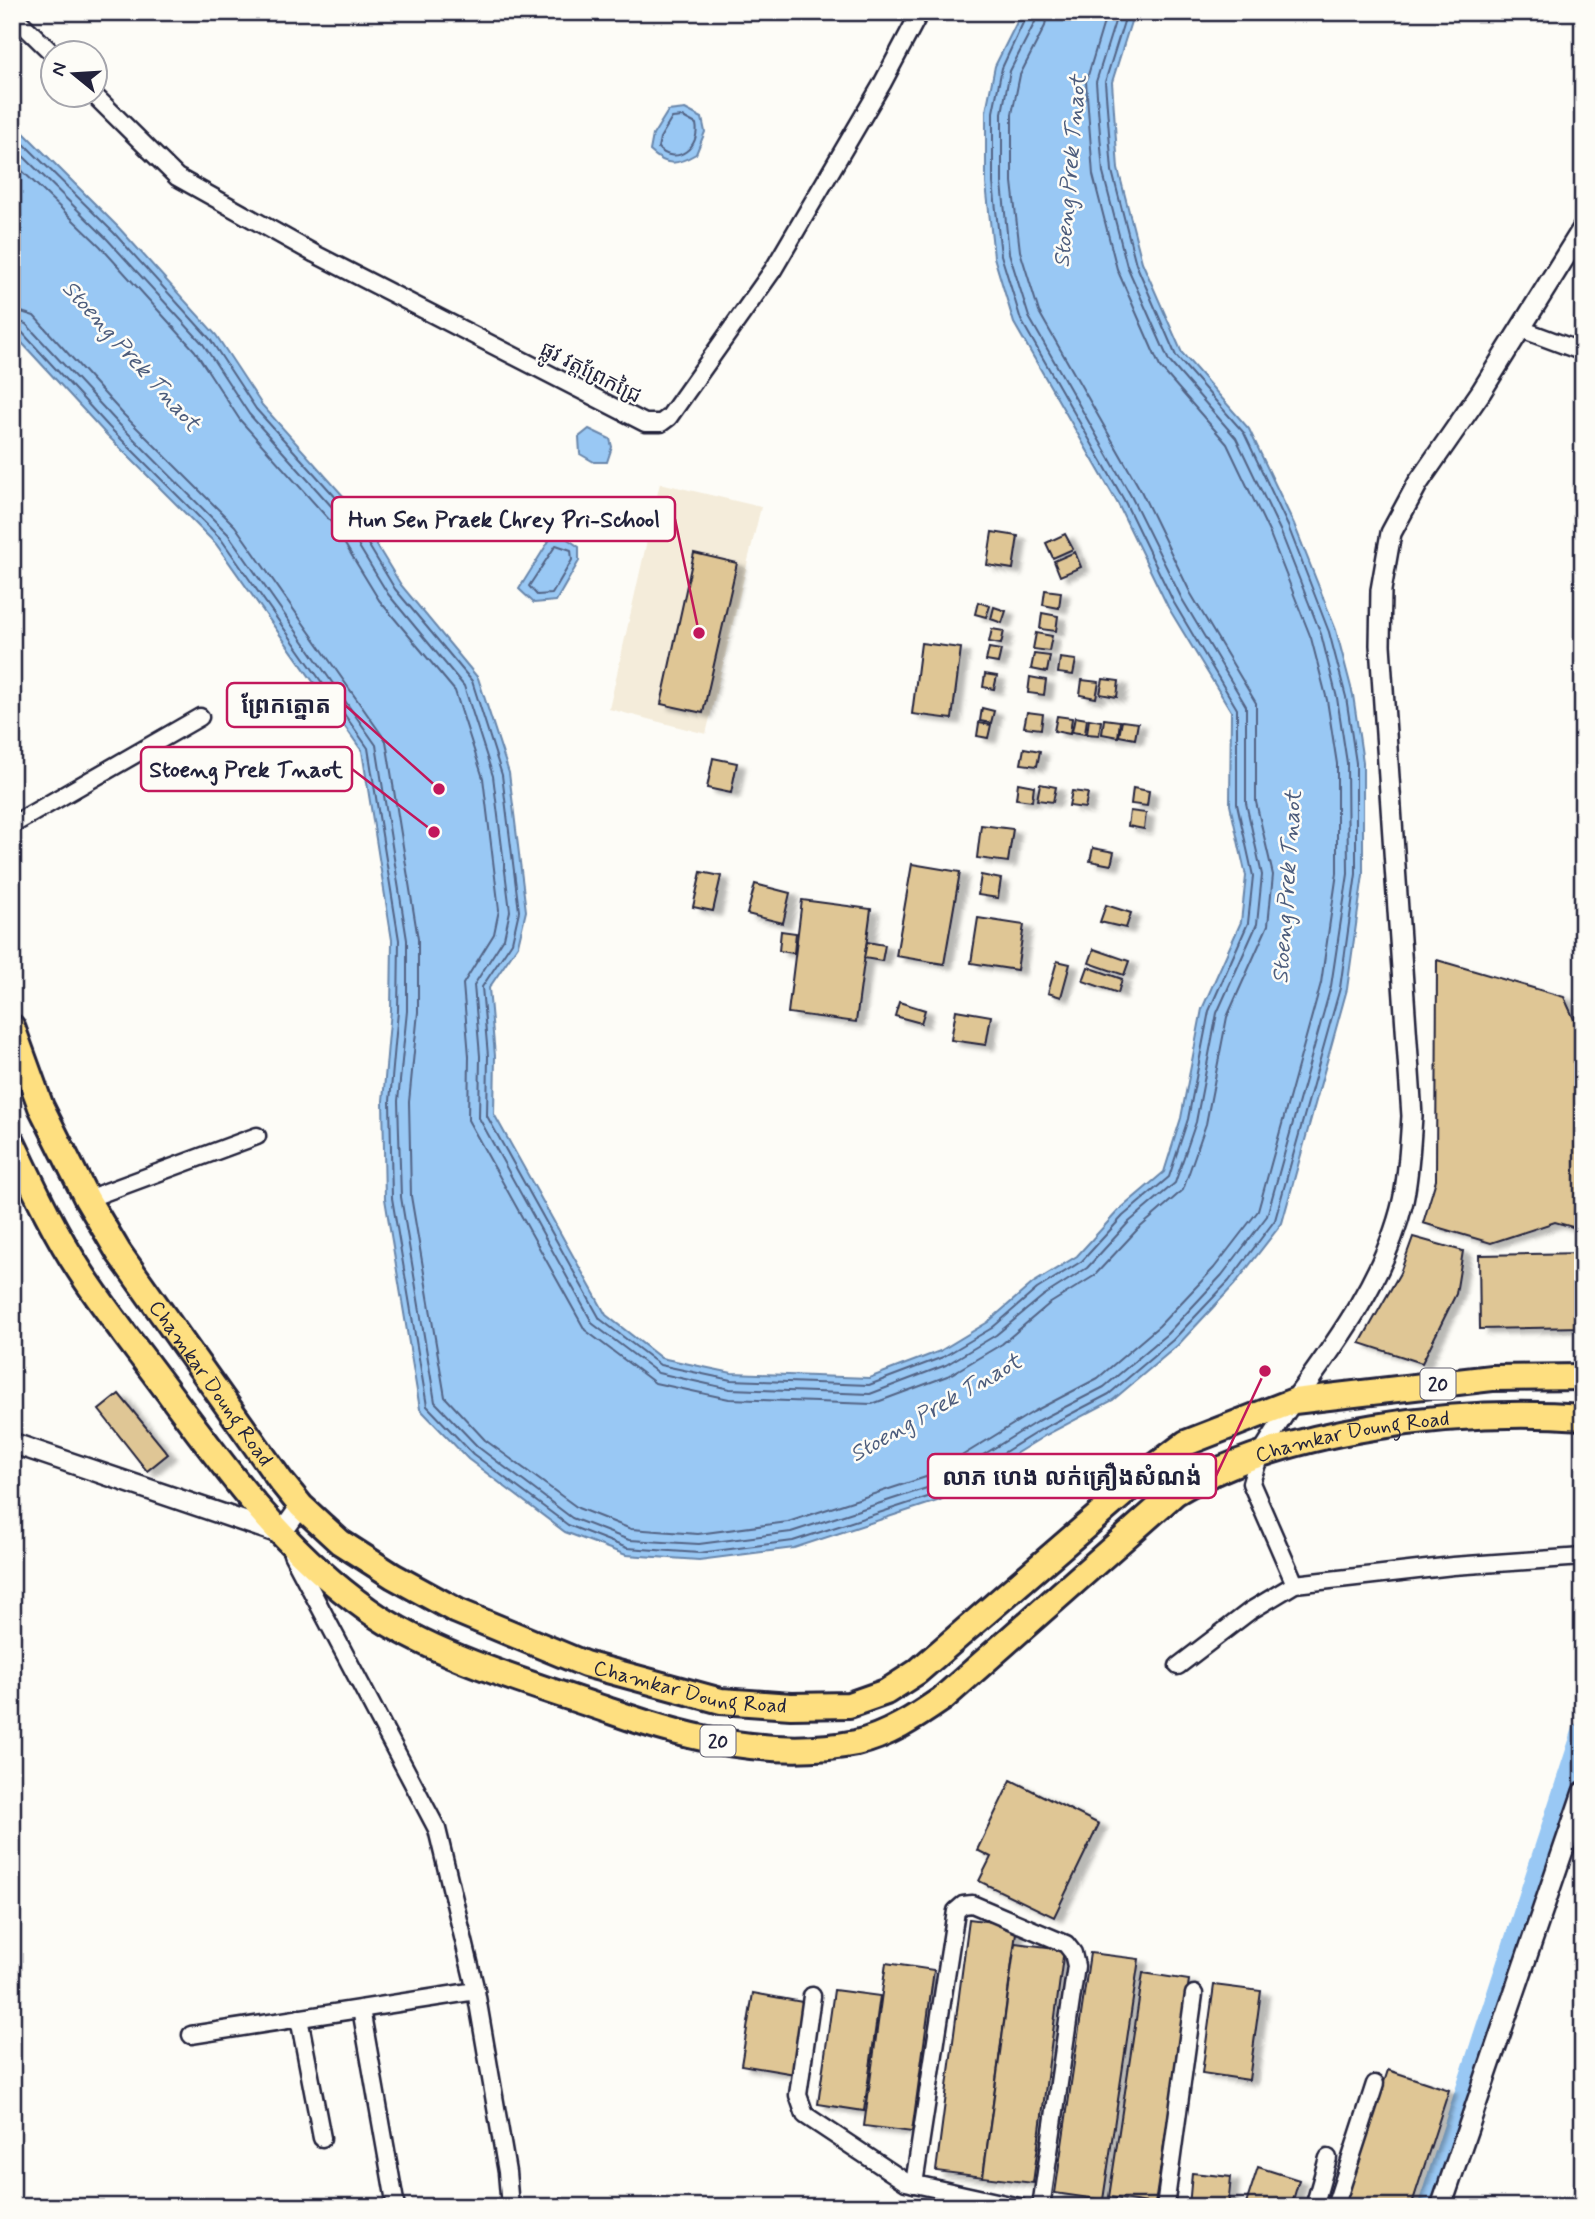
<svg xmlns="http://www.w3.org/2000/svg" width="1595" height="2219" font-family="Mynerve,'Noto Sans Khmer',sans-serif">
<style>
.built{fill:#f4ecda}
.water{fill:#99c8f4;stroke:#6986aa;stroke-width:2}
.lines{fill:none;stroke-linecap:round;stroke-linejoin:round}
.shore{stroke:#526485;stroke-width:2}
.canal{stroke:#99c8f4;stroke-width:21}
.building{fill:#dfc695;stroke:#22223b;stroke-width:2;filter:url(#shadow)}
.minor-casing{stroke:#22223b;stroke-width:21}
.tertiary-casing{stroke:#22223b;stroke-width:24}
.primary-casing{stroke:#22223b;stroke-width:30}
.minor{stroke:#fdfcf7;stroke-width:16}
.tertiary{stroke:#fdfcf7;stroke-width:19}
.primary{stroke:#fedf80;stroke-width:24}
.labels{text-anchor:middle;stroke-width:5;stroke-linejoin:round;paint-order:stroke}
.shield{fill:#fdfcf7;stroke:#646373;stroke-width:2}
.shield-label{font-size:19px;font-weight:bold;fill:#22223b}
.street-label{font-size:21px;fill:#22223b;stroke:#fdfcf7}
.water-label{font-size:23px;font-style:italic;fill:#4c5c7c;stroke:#fdfcf7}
.leader{fill:none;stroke:#c2185b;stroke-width:2.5}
.callout-dot{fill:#c2185b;stroke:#fdfcf7;stroke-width:2.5}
.callout{fill:#fdfcf7;stroke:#c2185b;stroke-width:2.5}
.callout-label{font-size:23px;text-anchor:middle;font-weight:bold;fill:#22223b}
</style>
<defs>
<filter id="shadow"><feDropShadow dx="8" dy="4.5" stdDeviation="2" flood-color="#0004"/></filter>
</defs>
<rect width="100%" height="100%" fill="#fdfcf7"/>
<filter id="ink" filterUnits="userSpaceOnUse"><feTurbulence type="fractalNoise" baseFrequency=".0143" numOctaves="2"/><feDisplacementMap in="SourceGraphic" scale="14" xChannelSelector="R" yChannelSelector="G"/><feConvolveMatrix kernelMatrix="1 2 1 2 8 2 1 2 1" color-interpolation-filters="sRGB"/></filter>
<g filter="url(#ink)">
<!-- built -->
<polygon class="built" points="660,483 761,507 706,734 609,709"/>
<!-- water -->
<g class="water">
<polygon points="1022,12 1134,12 1112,82 1118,169 1142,262 1182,353 1249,429 1294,524 1336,630 1353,695 1363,762 1363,875 1347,989 1282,1223 1234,1285 1178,1345 1113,1400 1046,1435 940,1500 794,1548 699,1560 626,1555 565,1532 468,1459 420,1409 385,1199 383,1101 391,1010 392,940 362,751 216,544 104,432 12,332 12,121 119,228 216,335 262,405 354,508 401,585 478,678 509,773 526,911 518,945 489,988 495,1056 494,1114 606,1315 661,1358 732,1373 869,1378 940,1351 988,1322 1033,1283 1077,1256 1118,1211 1164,1172 1181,1118 1202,1009 1241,922 1246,876 1230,805 1231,711 1168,607 1118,504 1014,323 994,257 986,184 986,111 995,66"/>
<path d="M685,109l17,9 3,14 -9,22c-19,11 -29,13 -46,-3l3,-16 15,-24z"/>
<polygon points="589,429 610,439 612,447 607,462 594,462 580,454 579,437"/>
<polygon points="552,536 566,538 579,547 579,561 556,601 534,603 519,589"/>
</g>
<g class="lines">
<!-- shore -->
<g class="shore">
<path d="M683,117l13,7c5,23 -20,43 -38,24l2,-10 12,-20z"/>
<polyline points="12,132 114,233 210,339 256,409 348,511 395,589 472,681 502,775 519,911 512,942 482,987 488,1056 487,1116 600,1319 660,1365 731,1380 869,1385 943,1357 992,1328 1037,1289 1082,1261 1123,1216 1169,1177 1188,1119 1209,1011 1248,923 1253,876 1237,804 1237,709 1174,603 1124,500 1021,320 1001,255 993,183 993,112 1002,68 1028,12"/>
<polyline points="12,145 107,239 203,344 249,414 341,517 388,594 464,686 493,776 510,911 504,938 474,985 480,1056 479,1118 593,1324 658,1373 730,1389 870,1394 946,1365 996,1335 1043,1296 1087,1268 1129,1222 1175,1183 1196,1122 1217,1013 1257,924 1262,875 1246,803 1246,706 1182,599 1131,496 1029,317 1009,253 1002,183 1002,113 1010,71 1035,22 1037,12"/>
<polyline points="12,161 100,246 195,351 240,420 332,523 379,600 455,691 483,778 499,910 494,934 463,984 469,1056 468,1120 585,1330 655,1383 729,1399 872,1404 950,1375 1002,1344 1049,1304 1094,1276 1137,1230 1183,1190 1206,1124 1227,1017 1268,925 1273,875 1256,802 1256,703 1191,594 1141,491 1039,312 1020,251 1012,182 1012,114 1020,75 1045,26 1047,12"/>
<polyline points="12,309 34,316 123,414 235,526 386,741 418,939 418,1012 409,1102 411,1196 445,1397 485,1440 578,1508 631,1529 698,1534 788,1522 929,1476 1033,1412 1098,1378 1159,1326 1214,1268 1258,1211 1321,983 1337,873 1337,764 1327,700 1311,638 1270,534 1227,444 1160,367 1117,269 1093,175 1086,82 1107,12"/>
<polyline points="12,319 26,324 116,421 228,534 376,745 407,940 407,1011 398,1101 401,1197 435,1402 478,1447 572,1518 629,1540 699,1544 791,1532 933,1486 1038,1421 1104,1387 1167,1334 1222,1275 1267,1216 1331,986 1348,874 1347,763 1337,698 1321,634 1280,530 1236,438 1169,361 1127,266 1103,173 1096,82 1118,12"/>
<polyline points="12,328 20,330 109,427 221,539 368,748 399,940 398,1011 390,1101 392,1198 427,1406 473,1454 568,1525 627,1548 699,1553 793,1541 937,1494 1042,1429 1109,1394 1173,1340 1229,1281 1275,1220 1340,988 1356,874 1356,763 1346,697 1329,632 1288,526 1244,433 1176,356 1136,264 1112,171 1105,82 1127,12"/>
<polygon points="556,545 571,550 572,560 552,594 537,595 529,586"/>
</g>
<!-- canal -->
<polyline class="canal" points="1428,2207 1583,1731"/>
</g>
<!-- building -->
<g class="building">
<polygon points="992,532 1018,536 1013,569 987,565"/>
<polygon points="1065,534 1073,549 1053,558 1046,543"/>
<polygon points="1075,552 1081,567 1060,576 1054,561"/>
<polygon points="694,553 737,563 703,713 661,704"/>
<polygon points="1045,590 1061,592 1059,608 1043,605"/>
<polygon points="978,602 990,606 986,617 975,614"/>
<polygon points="994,607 1006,611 1002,623 991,619"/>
<polygon points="1042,613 1058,616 1056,631 1040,629"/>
<polygon points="992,629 1004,631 1001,644 989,642"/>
<polygon points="1036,633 1052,636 1049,651 1033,649"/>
<polygon points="921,643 961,648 952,719 912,714"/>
<polygon points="989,648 1001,650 998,663 986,661"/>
<polygon points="1034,654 1050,656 1047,672 1031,669"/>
<polygon points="1060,658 1076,660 1073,675 1058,673"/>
<polygon points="985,674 997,676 994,689 983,687"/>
<polygon points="1030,677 1046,680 1044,695 1028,693"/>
<polygon points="1103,679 1119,681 1117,697 1100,694"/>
<polygon points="1082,680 1099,682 1096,698 1080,695"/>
<polygon points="982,708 994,711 991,723 980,721"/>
<polygon points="1027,712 1043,714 1041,729 1024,727"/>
<polygon points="1057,716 1072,718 1070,734 1054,731"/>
<polygon points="1075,717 1087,719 1085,734 1072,732"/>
<polygon points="1089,719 1101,721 1099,735 1087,734"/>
<polygon points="1104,719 1120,721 1118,737 1102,734"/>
<polygon points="1122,721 1138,723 1135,739 1119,736"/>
<polygon points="979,723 991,725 988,738 977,736"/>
<polygon points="1024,748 1040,751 1037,766 1021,764"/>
<polygon points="713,758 737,763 731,793 707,788"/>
<polygon points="1018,783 1034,786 1032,801 1016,799"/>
<polygon points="1040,784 1056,787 1053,802 1037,800"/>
<polygon points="1133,788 1149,791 1147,806 1131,804"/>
<polygon points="1072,791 1088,793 1085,808 1069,806"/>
<polygon points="1130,811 1146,813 1144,829 1128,826"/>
<polygon points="981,825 1013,829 1008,862 977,858"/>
<polygon points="1093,848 1114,852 1111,865 1090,861"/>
<polygon points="912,864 960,872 944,964 896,956"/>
<polygon points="701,872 721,876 713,911 693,907"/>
<polygon points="981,875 1001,879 998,898 978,895"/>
<polygon points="755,884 790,893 783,923 747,914"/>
<polygon points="802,900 871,909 856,1022 788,1013"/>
<polygon points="1106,905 1131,913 1126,928 1100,922"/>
<polygon points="978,918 1024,925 1017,970 971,963"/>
<polygon points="781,931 796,933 794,953 779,951"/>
<polygon points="867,942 885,945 882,961 864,958"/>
<polygon points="1094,949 1129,961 1124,975 1089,963"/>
<polygon points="1437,960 1564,997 1578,1028 1583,1029 1583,1230 1555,1222 1491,1243 1423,1223 1436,1180"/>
<polygon points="1057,961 1070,964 1061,997 1048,993"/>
<polygon points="1088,967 1122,979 1118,993 1083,981"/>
<polygon points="899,1002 925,1010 921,1023 895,1016"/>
<polygon points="956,1010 991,1016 986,1045 951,1040"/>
<polygon points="1413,1237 1463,1251 1456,1294 1422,1363 1360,1343 1400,1273"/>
<polygon points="1583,1253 1583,1327 1480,1329 1479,1255"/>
<polygon points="119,1394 168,1454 147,1471 99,1410"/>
<polygon points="1011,1780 1099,1824 1054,1917 979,1881 991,1857 977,1850"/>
<polygon points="969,1919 1017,1925 983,2177 936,2171"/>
<polygon points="1015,1943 1064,1949 1033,2183 983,2177"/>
<polygon points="1090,1953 1139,1959 1103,2200 1055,2193"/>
<polygon points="886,1963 934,1970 912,2132 864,2126"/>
<polygon points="1143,1973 1189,1980 1155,2204 1109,2197"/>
<polygon points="1214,1985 1261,1991 1249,2080 1202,2073"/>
<polygon points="834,1990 880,1996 864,2111 818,2104"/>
<polygon points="753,1993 808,2003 795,2074 741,2065"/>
<polygon points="1388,2070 1449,2090 1411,2207 1344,2207"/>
<polygon points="1258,2167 1299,2180 1291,2207 1245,2207"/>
<polygon points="1192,2173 1231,2177 1228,2207 1189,2207"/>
</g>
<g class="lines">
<defs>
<g id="minor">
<polyline points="12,14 52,53"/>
<polyline points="93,94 177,177 315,254 645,423 661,423 669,417 773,270 882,84 920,12"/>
<polyline points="1521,329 1583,352"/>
<polyline points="12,825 200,717"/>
<polyline points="87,1199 257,1136"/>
<polyline points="1294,1401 1260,1454 1251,1483 1295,1584"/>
<polyline points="292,1554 437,1829 476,1991 507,2172 510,2207"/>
<polyline points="1178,1666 1250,1611 1295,1584 1453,1566 1583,1557"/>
<polyline points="812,1996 798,2095 805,2115 906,2182 1019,2207"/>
<polyline points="361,2009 396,2207"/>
<polyline points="299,2018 322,2138"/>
<polyline points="191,2035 476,1991"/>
<polyline points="914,2184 956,1911 963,1905 972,1904 1066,1944 1073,1953 1076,1966 1041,2207"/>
<polyline points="1165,2207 1194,1994"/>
<polyline points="1314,2207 1328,2158"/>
<polyline points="1335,2207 1375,2084"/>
</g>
<g id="tertiary">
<path d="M1294,1401c44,-60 92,-126 109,-200 6,-28 7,-57 9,-85l-32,-471 1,-55 10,-57 27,-50 63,-91 102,-164"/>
<polyline points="12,1443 281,1534 301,1506"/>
<polyline points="1441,2207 1583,1792"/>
</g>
<g id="primary">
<path id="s1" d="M12,1027l29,80 46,92 32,54 161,227 21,26 39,36 53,34 64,35 128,53 136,37 70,5 58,-1 37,-13 31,-20 236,-204 33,-25 108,-42 198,-23 91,-1"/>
<path id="s2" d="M12,1142c21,44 41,88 68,129 27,42 59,81 89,122 59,80 117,159 199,217 66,47 168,75 245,102 76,27 162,47 243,31 31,-7 60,-26 86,-44l233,-206c107,-65 284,-85 408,-76"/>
</g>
</defs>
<!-- minor casing -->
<use href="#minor" class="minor-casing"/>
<!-- tertiary casing -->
<use href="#tertiary" class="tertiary-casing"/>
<!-- primary casing -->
<use href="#primary" class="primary-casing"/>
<!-- minor -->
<use href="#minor" class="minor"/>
<!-- tertiary -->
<use href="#tertiary" class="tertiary"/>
<!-- primary -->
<use href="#primary" class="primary"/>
</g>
</g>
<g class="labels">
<!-- shield labels -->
<g class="shield">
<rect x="1420.5" y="1368.5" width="35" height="31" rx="5"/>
<rect x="700.5" y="1725.5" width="35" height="31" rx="5"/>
</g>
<g class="shield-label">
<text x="1438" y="1391">20</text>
<text x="718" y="1748">20</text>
</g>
<!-- street labels -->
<g class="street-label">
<text transform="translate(591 372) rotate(27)" y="7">ផ្លូវ វត្តព្រែកជ្រៃ</text>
<text dy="7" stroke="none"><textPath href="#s1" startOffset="410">Chamkar Doung Road</textPath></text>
<text dy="7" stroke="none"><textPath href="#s2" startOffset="1703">Chamkar Doung Road</textPath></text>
<text dy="7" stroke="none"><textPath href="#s1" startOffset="998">Chamkar Doung Road</textPath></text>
</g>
<!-- water labels -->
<g class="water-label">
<text transform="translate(1069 171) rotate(-85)" y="8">Stoeng Prek Tnaot</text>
<text transform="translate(132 355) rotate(48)" y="8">Stoeng Prek Tnaot</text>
<text transform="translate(1286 887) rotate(-86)" y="8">Stoeng Prek Tnaot</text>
<text transform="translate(935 1407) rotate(-30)" y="8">Stoeng Prek Tnaot</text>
</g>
</g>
<!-- callouts -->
<path class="leader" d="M699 633L675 519M439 789L345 705M434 832L352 769M1265 1371L1216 1476"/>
<g class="callout-dot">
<circle cx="699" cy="633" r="7"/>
<circle cx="439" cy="789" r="7"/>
<circle cx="434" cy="832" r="7"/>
<circle cx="1265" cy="1371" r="7"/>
</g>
<g class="callout">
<rect x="332" y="497" width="343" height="44" rx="7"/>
<rect x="227" y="683" width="118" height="44" rx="7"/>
<rect x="141" y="747" width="211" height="44" rx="7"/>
<rect x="928" y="1454" width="288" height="44" rx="7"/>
</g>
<g class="callout-label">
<text x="504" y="527">Hun Sen Praek Chrey Pri-School</text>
<text x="286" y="713">ព្រែកត្នោត</text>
<text x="246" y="777">Stoeng Prek Tnaot</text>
<text x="1072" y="1485">លាភ ហេង លក់គ្រឿងសំណង់</text>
</g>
<!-- margin -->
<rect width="1595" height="2219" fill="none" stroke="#fdfcf7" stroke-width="42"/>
<rect x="21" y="21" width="1553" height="2177" fill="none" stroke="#22223b" stroke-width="2.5" filter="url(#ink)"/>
<!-- north arrow -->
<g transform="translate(74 74) rotate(288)"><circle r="33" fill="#fdfcf7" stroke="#a5a5ac" stroke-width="2"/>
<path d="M0-5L12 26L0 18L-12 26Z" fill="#22223b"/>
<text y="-10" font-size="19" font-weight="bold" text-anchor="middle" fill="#22223b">N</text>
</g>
</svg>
